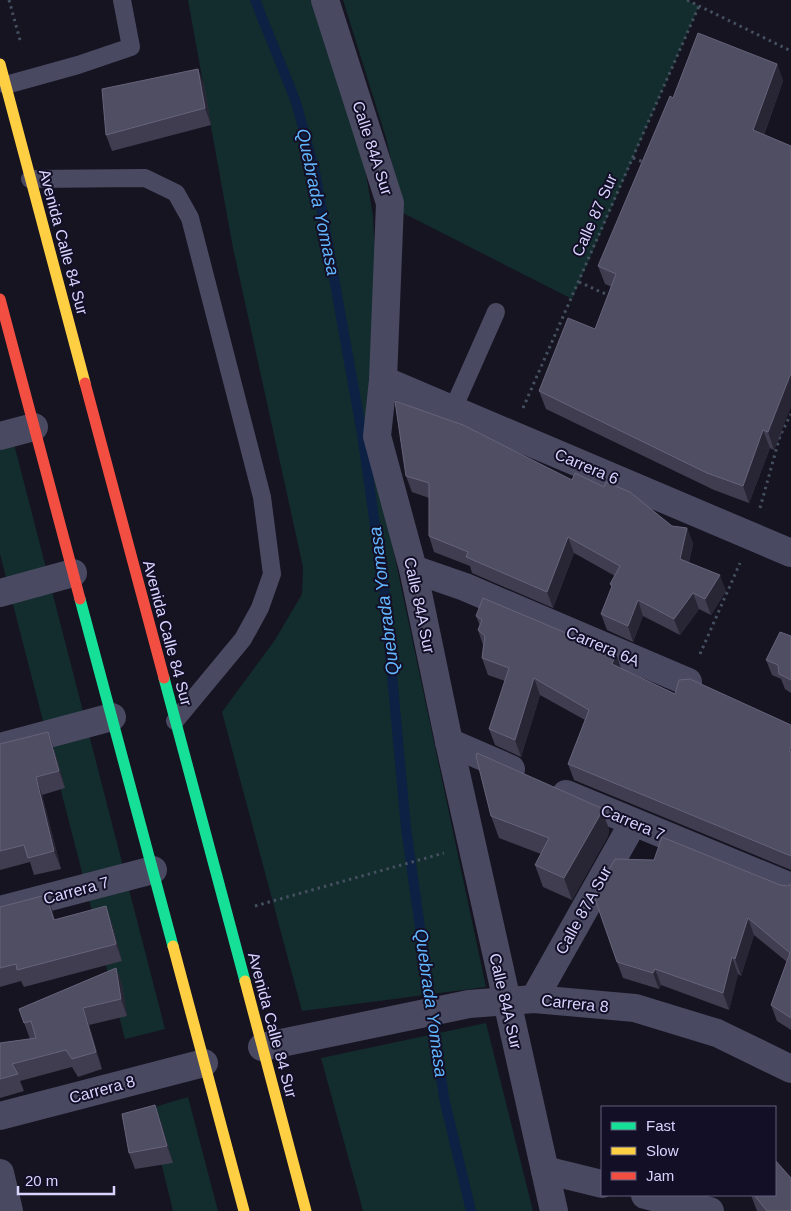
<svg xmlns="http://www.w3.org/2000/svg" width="791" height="1211" font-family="Helvetica,sans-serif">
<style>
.green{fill:#132c2d}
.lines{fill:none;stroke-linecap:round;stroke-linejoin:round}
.stream{stroke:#0d2144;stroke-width:10}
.path{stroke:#44505f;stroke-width:3;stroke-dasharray:2.5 4;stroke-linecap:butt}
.lane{stroke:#4a4962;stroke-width:18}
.street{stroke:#4a4962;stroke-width:28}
.fast{stroke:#16e098;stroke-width:11}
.slow{stroke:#ffcf43;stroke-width:11}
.jam{stroke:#f24e42;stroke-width:11}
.wall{fill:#403d50}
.shaded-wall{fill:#282635}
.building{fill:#504e63;stroke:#66637b}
.labels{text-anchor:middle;stroke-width:4;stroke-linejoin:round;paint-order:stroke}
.street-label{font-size:16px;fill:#d9d4ff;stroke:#130f26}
.water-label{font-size:18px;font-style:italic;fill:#62b6ff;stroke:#130f26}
</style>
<rect width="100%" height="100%" fill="#161421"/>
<!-- green -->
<g class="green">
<polygon points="188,0 315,0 358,126 373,216 389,530 486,987 302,1011 222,712 275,640 302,594 303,567 233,248"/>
<polygon points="343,0 687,0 699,6 572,299 403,213 386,138"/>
<polygon points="14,444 165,1029 125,1039 0,554 0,448"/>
<polygon points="486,1023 533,1211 363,1211 321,1058"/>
<polygon points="188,1097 218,1211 173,1211 148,1109"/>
</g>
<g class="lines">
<!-- stream -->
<polyline class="stream" points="255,0 296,102 315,172 362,434 384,588 406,828 444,1098 471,1211"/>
<!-- path -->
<g class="path">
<polyline points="9,0 20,40"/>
<polyline points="687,0 791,51"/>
<polyline points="633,158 646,163"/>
<polyline points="579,282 610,296"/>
<polyline points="523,408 699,6"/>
<polyline points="760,508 780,436 791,414"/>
<polyline points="700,654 740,563"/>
<polyline points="255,906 444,853"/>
</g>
<!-- lane -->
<g class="lane">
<polyline points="6,85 78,65 131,47 122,0"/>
<polyline points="30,179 145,178 176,193 190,218 262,497 272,574 260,608 243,639 175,721"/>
<polyline points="453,409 496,312"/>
</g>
<!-- street -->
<g class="street">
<polyline points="325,0 390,203 383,380 377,436 413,569 449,742 554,1211"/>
<polyline points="383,380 791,553"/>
<polyline points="0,436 34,427"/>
<polyline points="413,569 465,587 688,682"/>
<polyline points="0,593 73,573"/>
<polyline points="449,742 511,769"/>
<polyline points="0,747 112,717"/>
<polyline points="566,794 791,887"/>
<polyline points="0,910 153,870"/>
<polyline points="534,999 633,823"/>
<polyline points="262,1047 469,1004 534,999 635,1008 717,1033 791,1069"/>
<polyline points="0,1116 204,1063"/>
<polyline points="545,1170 602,1184"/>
<polyline points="0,1173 9,1211"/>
<polyline points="645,1195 710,1211"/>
</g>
<!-- fast -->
<g class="fast">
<polyline points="80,599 173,946"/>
<polyline points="164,678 245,981"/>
</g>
<!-- slow -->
<g class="slow">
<polyline points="0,64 85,383"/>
<polyline points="173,946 244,1211"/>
<polyline points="245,981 306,1211"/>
</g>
<!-- jam -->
<g class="jam">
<polyline points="0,299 80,599"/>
<polyline points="85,383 164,678"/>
</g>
</g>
<!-- wall -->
<g class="wall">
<polygon points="777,64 783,81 764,135 782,432 774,450 770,448 749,503 714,490 546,409 539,391 595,329 612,287 605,284 598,266 673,98"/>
<polygon points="198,69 204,85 211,125 112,151 106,135"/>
<polygon points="406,476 572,480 672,526 687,528 693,544 689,562 726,591 711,615 699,609 680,635 643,616 633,642 607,630 601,614 612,587 610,584 615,576 574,553 553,608 472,573 470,566 434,552 429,536 429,498 412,492"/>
<polygon points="476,616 616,654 621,668 675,694 791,725 791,870 574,780 568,764 585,720 540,695 521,757 495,745 489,729 505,681 488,675 482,658 483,645 478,630 480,626"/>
<polygon points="791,636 791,693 785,689 781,679 772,675 766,660"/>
<polygon points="0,744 54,749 65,788 42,795 61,869 34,875 30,862 0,870"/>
<polygon points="601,808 609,829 608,836 572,900 543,887 535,865 541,854 499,838 491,816"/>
<polygon points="791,884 791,1030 777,1021 771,1005 787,962 754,935 741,976 738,974 729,1010 661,985 659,989 623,978 617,962 780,885 788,886"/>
<polygon points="46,895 55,920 112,924 122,961 24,987 21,981 0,987 0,907"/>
<polygon points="116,968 122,985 127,1016 89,1025 102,1069 78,1077 72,1067 20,1081 24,1091 0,1098 0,1043 30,1039 19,1009"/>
<polygon points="161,1122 173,1163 135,1169 129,1153"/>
<polygon points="751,1195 775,1195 791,1211 757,1211"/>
</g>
<!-- shaded-wall -->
<g class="shaded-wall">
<polygon points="777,64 783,81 759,148 753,130"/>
<polygon points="198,69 204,85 211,125 205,108"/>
<polygon points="791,373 791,407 774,450 768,432"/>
<polygon points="763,430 770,448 749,503 743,486"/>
<polygon points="687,528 693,544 686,575 680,559"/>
<polygon points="568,537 574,553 553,608 547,592"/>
<polygon points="720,575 726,591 711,615 705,599"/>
<polygon points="693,593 699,609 680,635 674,619"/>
<polygon points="638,600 643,616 633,642 628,626"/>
<polygon points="616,654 622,671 612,664"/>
<polygon points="534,678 540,695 521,757 515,740"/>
<polygon points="48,732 54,749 65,788 59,771"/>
<polygon points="36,777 42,795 61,869 54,851"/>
<polygon points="601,808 609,829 608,836 572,900 564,878"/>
<polygon points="46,895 53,912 60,938 54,920"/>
<polygon points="106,906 112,924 122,961 116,944"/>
<polygon points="748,918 754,935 741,976 735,959"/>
<polygon points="732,957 738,974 729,1010 723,993"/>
<polygon points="116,968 122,985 127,1016 121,999"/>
<polygon points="655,969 661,985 659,989 653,973"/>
<polygon points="83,1008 89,1025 102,1069 96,1052"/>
<polygon points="155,1105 161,1122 173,1163 167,1146"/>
</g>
<!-- building -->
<g class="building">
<polygon points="698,33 777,64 753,130 791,146 791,373 768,432 763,430 743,486 707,473 539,391 568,318 595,329 616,274 598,266 670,96 673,98"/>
<polygon points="198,69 205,108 106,135 102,89"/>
<polygon points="395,401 463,425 572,480 575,473 604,487 606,482 630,492 672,526 687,528 680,559 720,575 705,599 693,593 674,619 638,600 628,626 601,614 612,586 610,584 620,566 568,537 547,592 466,557 468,552 429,536 429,483 406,476"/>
<polygon points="483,598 616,654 612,664 675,694 679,680 690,679 791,725 791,747 789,751 791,752 791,856 568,764 589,710 534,678 515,740 489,729 509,668 482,658 485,636 478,630 482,620 476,616"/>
<polygon points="780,632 791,636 791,680 779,674 778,665 766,660"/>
<polygon points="48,732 59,771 36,777 54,851 28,858 24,845 0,851 0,744"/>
<polygon points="477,753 601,808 600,815 564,878 535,865 549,838 491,816 476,756"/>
<polygon points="662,837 780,885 788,886 791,884 791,1018 771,1005 790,953 748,918 735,959 732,957 723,993 655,969 653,973 617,962 594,896 615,859 654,860"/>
<polygon points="46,895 54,920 106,906 116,944 17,970 16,964 0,968 0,907"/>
<polygon points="116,968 121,999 83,1008 96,1052 72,1059 66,1050 12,1064 18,1074 0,1079 0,1043 36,1038 31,1021 24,1023 19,1009"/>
<polygon points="155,1105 167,1146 129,1153 122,1114"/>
<polygon points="775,1160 791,1178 791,1211 767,1211 754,1195 775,1195"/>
</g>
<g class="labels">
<!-- street labels -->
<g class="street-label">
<text transform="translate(373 148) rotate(72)" y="6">Calle 84A Sur</text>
<text transform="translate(594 215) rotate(-66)" y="6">Calle 87 Sur</text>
<text transform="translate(64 242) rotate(75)" y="6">Avenida Calle 84 Sur</text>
<text transform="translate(587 466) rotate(23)" y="6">Carrera 6</text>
<text transform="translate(420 605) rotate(78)" y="6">Calle 84A Sur</text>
<text transform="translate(168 633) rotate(75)" y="6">Avenida Calle 84 Sur</text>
<text transform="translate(603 646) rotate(23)" y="6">Carrera 6A</text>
<text transform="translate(633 822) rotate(23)" y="6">Carrera 7</text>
<text transform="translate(76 890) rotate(-15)" y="6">Carrera 7</text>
<text transform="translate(583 910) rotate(-61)" y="6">Calle 87A Sur</text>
<text transform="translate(506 1001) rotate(77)" y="6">Calle 84A Sur</text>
<text transform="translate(575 1003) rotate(6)" y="6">Carrera 8</text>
<text transform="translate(273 1025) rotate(75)" y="6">Avenida Calle 84 Sur</text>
<text transform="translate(102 1089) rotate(-15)" y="6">Carrera 8</text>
</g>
<!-- water labels -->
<g class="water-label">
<text transform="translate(318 202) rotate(78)" y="6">Quebrada Yomasa</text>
<text transform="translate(384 601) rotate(-97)" y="6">Quebrada Yomasa</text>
<text transform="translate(431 1003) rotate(82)" y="6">Quebrada Yomasa</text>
</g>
</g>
<!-- legend -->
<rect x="601" y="1106" width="175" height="90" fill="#130f26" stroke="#625e7d"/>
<rect x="611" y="1122" width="25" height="8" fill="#16e098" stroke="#625e7d"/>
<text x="646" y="1131" font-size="15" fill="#d9d4ff">Fast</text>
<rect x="611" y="1147" width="25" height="8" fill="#ffcf43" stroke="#625e7d"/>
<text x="646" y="1156" font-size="15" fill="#d9d4ff">Slow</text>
<rect x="611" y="1172" width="25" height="8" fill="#f24e42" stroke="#625e7d"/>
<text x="646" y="1181" font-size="15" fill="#d9d4ff">Jam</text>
<!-- scale -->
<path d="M18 1186v8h96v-8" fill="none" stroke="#d9d4ff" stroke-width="2.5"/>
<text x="25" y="1186" font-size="15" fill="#d9d4ff" stroke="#130f26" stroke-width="4" paint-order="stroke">20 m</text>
</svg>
